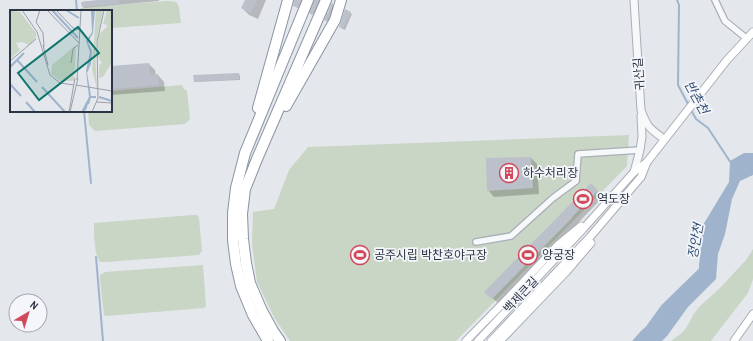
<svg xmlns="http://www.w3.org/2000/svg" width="753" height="341" font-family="'Archivo Narrow','Noto Sans KR',sans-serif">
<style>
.green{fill:#c9d6c5}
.water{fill:#9fb4cc}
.shadow{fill:#0003}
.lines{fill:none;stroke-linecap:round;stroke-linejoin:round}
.stream{stroke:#9fb4cc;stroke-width:2}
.river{stroke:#9fb4cc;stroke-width:12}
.building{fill:#bbc0ca}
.minor-casing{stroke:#a9aeb7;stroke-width:8}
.tertiary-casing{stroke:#a9aeb7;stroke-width:9}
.secondary-casing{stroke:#a9aeb7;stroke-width:9}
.motorway-casing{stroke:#8b94a3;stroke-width:12}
.minor{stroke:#f7f8fa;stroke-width:5.5}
.tertiary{stroke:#f7f8fa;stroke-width:7}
.secondary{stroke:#fff;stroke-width:7}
.motorway{stroke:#fff;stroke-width:10}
.labels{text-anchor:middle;stroke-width:3.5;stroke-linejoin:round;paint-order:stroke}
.street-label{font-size:12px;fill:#2b3445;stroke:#f4f6f9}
.poi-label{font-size:12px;fill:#2b3445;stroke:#f4f6f9;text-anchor:start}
.water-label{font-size:13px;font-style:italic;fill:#34527a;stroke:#f4f6f9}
.inset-river{fill:none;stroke:#9fb4cc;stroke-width:2}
.inset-road{fill:none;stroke:#9a9fa9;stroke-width:1}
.view{fill:#0f766e;fill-opacity:0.15;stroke:#0f766e;stroke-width:2}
.inset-edge{fill:none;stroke:#2b3445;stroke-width:2}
</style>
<rect width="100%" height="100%" fill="#e4e7ec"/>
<!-- green -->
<g class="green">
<path d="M167,1c3,0 7,0 10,2 3,3 3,15 4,20l-70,5v-17h-32l2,-3z"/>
<polygon points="182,85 184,89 187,91 190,119 185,124 95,131 89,125 88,111 111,111 111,91"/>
<polygon points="629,135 627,166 456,341 290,341 275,319 257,282 252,244 253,212 274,209 289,170 308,147"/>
<path d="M192,215h5l2,3 3,33 -3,4 -93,7h-6c-6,-7 -6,-29 -6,-39z"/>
<polygon points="753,249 753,279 748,293 723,325 711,341 671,341 683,332 688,325 693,315 699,307 720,288 746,260"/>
<polygon points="203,265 206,306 204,308 106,316 104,315 100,281 100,275 105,272"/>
</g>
<!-- water -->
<polygon class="water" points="744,153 753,153 753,175 740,181 732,199 725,234 718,254 716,279 688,307 667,336 662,341 632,341 641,331 666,309 698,278 703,225 729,182 730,161"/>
<!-- shadow -->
<g class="shadow">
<polygon points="107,0 159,0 159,1 84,8 83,7 82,2"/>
<polygon points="246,0 266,0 258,19 249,15 242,8"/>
<polygon points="295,0 302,0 299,8 296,7"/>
<polygon points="315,0 320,0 314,15 312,14"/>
<polygon points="332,4 334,6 328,22 325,20"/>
<polygon points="346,11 352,14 345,30 341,28"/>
<polygon points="149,64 155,70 156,76 158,75 164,82 165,91 111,95 111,67"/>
<polygon points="238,74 240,75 240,80 196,82 195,81"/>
<polygon points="531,158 537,164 539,194 494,197 488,190"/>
<polygon points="591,185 603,197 577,224 578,225 499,304 486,292"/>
</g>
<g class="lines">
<!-- stream -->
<g class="stream">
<polyline points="76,0 77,11"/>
<polyline points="677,0 679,5 678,85 689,106"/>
<polyline points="691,110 696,119 708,128 731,163"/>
<polyline points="84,111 91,183"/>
<polyline points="96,257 103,341"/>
</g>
<!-- river -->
<polyline class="river" points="643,341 666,309 705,271 705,265"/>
</g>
<!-- building -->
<g class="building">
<polygon points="97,0 119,0 119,4 82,7 81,2"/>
<polygon points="245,0 257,0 251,13 241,8"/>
<polygon points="294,0 301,0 298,8 293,6"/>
<polygon points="314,0 319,0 312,15 309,13"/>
<polygon points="332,3 333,4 329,17 327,21 324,20"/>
<polygon points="345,9 351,12 343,29 339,27 341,22"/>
<polygon points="149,63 150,75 158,74 159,85 111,89 111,66"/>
<polygon points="239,73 239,79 194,82 193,75"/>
<polygon points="531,157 533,188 487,191 486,158"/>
<polygon points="591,183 598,191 572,217 572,218 492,299 484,292"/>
</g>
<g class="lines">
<defs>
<g id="minor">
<polyline points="715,0 725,21 746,38"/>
<polyline points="476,242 511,236 553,198 576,181 578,154 640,150"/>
</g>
<g id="tertiary">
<path d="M634,0l7,110c6,17 9,19 23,29"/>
<polyline points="634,172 640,150 642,137 641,116"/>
</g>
<g id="secondary">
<polyline points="466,341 509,297 558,245 581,226"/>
<polyline points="478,341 583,229 634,172 647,162 727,60 753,32"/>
<polyline points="491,341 590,237 641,177 647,162"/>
<polyline points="500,341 567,271 591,243"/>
<polyline points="734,341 753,314"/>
</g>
<g id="motorway">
<polyline points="286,106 335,20 341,0"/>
<polyline points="258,108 288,0"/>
<polyline points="268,341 253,315 241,286 236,264 233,240 233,213 236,188 245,153 308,0"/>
<polyline points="280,341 273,331 262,311 250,283 246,263 243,239 242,214 245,189 257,159 326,0"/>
</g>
</defs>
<!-- minor casing -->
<use href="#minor" class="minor-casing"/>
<!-- tertiary casing -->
<use href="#tertiary" class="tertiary-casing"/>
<!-- secondary casing -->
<use href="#secondary" class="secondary-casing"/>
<!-- motorway casing -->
<use href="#motorway" class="motorway-casing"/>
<!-- minor -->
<use href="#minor" class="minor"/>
<!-- tertiary -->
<use href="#tertiary" class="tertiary"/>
<!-- secondary -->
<use href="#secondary" class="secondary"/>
<!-- motorway -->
<use href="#motorway" class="motorway"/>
</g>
<!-- icons -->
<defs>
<symbol id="building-ring" viewBox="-11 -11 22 22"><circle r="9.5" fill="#f4f6f9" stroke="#d1495b" stroke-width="1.5"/><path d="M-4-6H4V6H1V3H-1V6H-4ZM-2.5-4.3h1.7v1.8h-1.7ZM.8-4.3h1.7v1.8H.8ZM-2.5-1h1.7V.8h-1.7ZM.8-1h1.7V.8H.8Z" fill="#d1495b"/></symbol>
<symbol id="stadium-ring" viewBox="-11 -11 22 22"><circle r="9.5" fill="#f4f6f9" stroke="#d1495b" stroke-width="1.5"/><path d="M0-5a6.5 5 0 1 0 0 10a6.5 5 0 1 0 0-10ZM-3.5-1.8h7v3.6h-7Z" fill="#d1495b"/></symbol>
</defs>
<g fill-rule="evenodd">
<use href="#building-ring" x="498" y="162" width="22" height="22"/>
<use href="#stadium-ring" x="572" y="188" width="22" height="22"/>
<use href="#stadium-ring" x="349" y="244" width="22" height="22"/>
<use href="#stadium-ring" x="517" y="244" width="22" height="22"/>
</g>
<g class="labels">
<!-- street labels -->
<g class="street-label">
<text transform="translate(639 74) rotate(-94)" y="4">귀산길</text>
<text transform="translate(521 295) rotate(-47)" y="4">백제큰길</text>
</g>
<!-- poi labels -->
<g class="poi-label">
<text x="523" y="177">하수처리장</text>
<text x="597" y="203">역도장</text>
<text x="374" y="259">공주시립 박찬호야구장</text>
<text x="542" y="259">양궁장</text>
</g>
<!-- water labels -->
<g class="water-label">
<text transform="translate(697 97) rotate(61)" y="5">반촌천</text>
<text transform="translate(695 241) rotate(-80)" y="5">정안천</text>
</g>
</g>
<!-- overview -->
<g transform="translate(10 10)">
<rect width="102" height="102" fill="#e4e7ec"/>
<path d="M0,0l10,2 16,21v5l-7,7 -7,-3 -6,1 4,7 -10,9zM86,0h7l-8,38 2,41 -5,-20zM97,0h5v52l-9,15 -4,1v-13l3,-2 -4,-6v-17l2,-7 7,-6v-2l-4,-1zM66,35l-2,36h-14l-9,-7 1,-9z" fill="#c9d6c5"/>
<path d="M81,0h4l-2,23 -5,9 4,9 -1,13 -4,9 4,22 -5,15 -5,2 8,-15 -3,-26 4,-19 -4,-11 6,-9z" fill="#9fb4cc"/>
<path class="inset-river" d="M42,0l26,28M56,0l13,8M7,50l20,22M0,57l14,-14M0,74l11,12M32,77l23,25M89,87l13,4M16,92l9,10M78,94l2,-7h6"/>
<path class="inset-road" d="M12,0l15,22 13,43 10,8 14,2M30,0l-4,12 7,11M37,0l32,33M46,0l17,18 7,2M33,23l1,14M33,35l5,20M0,51l26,-22M61,53l2,-14 5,-4M67,70l4,-70M66,75l36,6M87,92l15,1M59,102l6,-34M60,102l8,-34M82,102l6,-14 -1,-56 7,-32"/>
<path class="view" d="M68,17l21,26 -60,47 -21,-27z"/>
<rect width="102" height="102" class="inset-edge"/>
</g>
<!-- north arrow -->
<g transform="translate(28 313) rotate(38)"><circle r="19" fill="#f4f6f9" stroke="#a4a8b1"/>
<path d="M0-3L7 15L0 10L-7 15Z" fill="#d1495b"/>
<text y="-6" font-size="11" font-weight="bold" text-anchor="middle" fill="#2b3445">N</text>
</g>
</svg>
